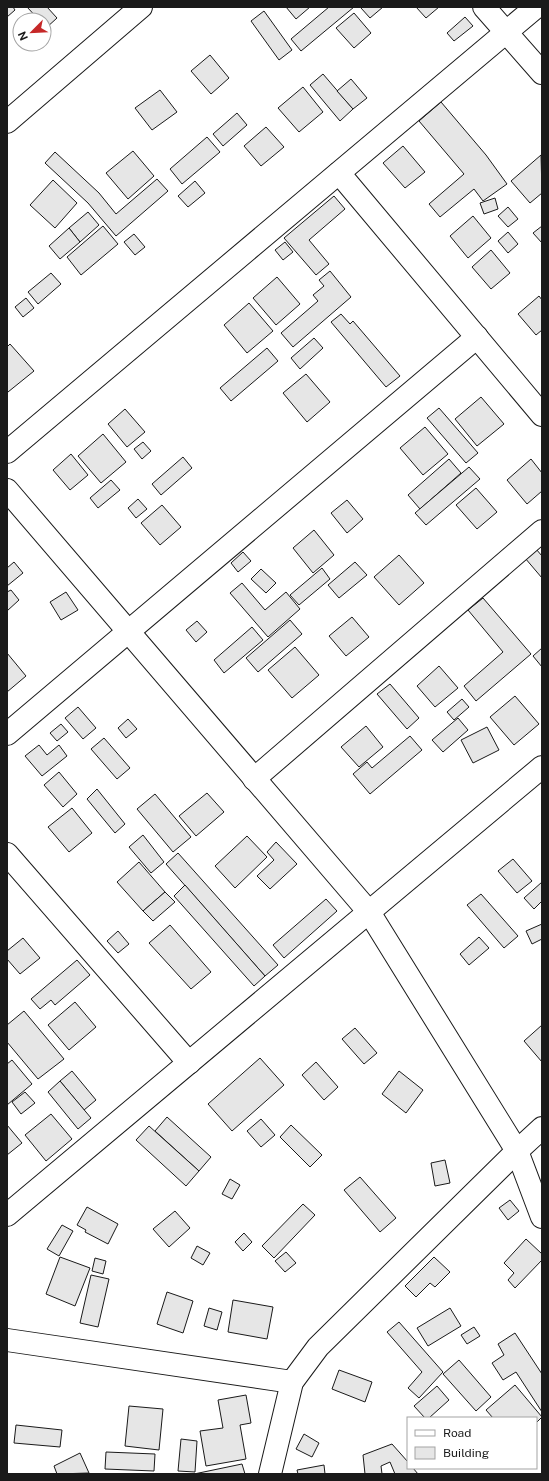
<svg xmlns="http://www.w3.org/2000/svg" width="549" height="1481" font-family="'Public Sans',sans-serif">
<style>
.building{fill:#e6e6e6;stroke:#1a1a1a}
.lines{fill:none;stroke-linecap:round;stroke-linejoin:round}
.street-casing{stroke:#1a1a1a;stroke-width:24}
.secondary-casing{stroke:#1a1a1a;stroke-width:24}
.street{stroke:#fff;stroke-width:22}
.secondary{stroke:#fff;stroke-width:22}
</style>
<rect width="100%" height="100%" fill="#fff"/>
<!-- building -->
<g class="building">
<polygon points="7,7 13,7 15,10 7,17"/>
<polygon points="27,7 47,7 57,18 46,28 44,26 44,20 39,20"/>
<polygon points="286,7 310,7 296,19"/>
<polygon points="329,7 354,7 301,51 291,39"/>
<polygon points="362,7 383,7 370,18 361,8"/>
<polygon points="416,7 439,7 426,18"/>
<polygon points="264,11 292,50 279,60 251,21"/>
<polygon points="354,13 371,33 354,48 336,28"/>
<polygon points="465,17 473,26 454,41 447,33"/>
<polygon points="210,55 229,78 211,94 191,71"/>
<polygon points="323,74 353,109 340,121 310,85"/>
<polygon points="351,79 367,98 353,109 337,91"/>
<polygon points="303,87 323,112 299,132 278,108"/>
<polygon points="160,90 177,112 152,130 135,108"/>
<polygon points="441,102 486,155 507,184 483,201 474,189 440,217 429,204 464,174 419,121"/>
<polygon points="237,113 247,125 223,146 213,134"/>
<polygon points="266,127 284,147 261,166 244,146"/>
<polygon points="207,137 220,152 182,184 170,169"/>
<polygon points="403,146 425,172 405,188 383,163"/>
<polygon points="133,151 154,176 128,199 106,173"/>
<polygon points="55,152 99,193 116,214 157,179 168,191 116,236 88,203 45,163"/>
<polygon points="541,155 542,193 530,203 511,181"/>
<polygon points="53,180 77,203 55,228 30,205"/>
<polygon points="195,181 205,193 188,207 178,196"/>
<polygon points="334,196 345,209 309,240 329,264 316,275 284,238"/>
<polygon points="495,198 498,209 484,214 480,203"/>
<polygon points="508,207 518,219 508,227 498,216"/>
<polygon points="88,212 99,225 80,242 69,228"/>
<polygon points="473,216 491,238 468,258 450,236"/>
<polygon points="103,226 118,244 81,275 67,257"/>
<polygon points="542,226 542,243 533,233"/>
<polygon points="69,228 80,242 60,259 49,246"/>
<polygon points="508,232 518,244 508,253 498,241"/>
<polygon points="134,234 145,247 135,255 124,242"/>
<polygon points="285,242 293,252 283,260 275,250"/>
<polygon points="491,250 510,273 491,289 472,267"/>
<polygon points="330,271 351,297 293,347 281,333 318,301 313,295 324,286 319,280"/>
<polygon points="51,273 61,284 38,304 28,292"/>
<polygon points="277,277 300,304 276,325 253,298"/>
<polygon points="539,296 542,300 542,330 536,335 518,314"/>
<polygon points="26,298 34,308 23,317 15,307"/>
<polygon points="249,303 273,331 247,353 224,325"/>
<polygon points="341,314 350,324 353,321 400,376 386,387 331,322"/>
<polygon points="314,338 323,348 300,369 291,358"/>
<polygon points="10,344 34,371 8,392 7,391 7,347"/>
<polygon points="267,348 278,361 231,401 220,388"/>
<polygon points="306,374 330,402 307,422 283,393"/>
<polygon points="481,397 504,424 477,446 455,419"/>
<polygon points="439,408 478,453 466,463 427,418"/>
<polygon points="125,409 145,432 127,447 108,424"/>
<polygon points="425,427 448,454 423,475 400,448"/>
<polygon points="103,434 126,462 101,483 78,456"/>
<polygon points="143,442 151,451 142,459 134,449"/>
<polygon points="71,454 88,475 70,490 53,470"/>
<polygon points="183,457 192,468 161,495 152,484"/>
<polygon points="449,459 461,473 420,509 408,495"/>
<polygon points="531,459 542,473 542,491 527,504 507,480"/>
<polygon points="469,467 480,479 426,525 415,513"/>
<polygon points="111,480 120,490 98,508 90,498"/>
<polygon points="476,488 497,512 477,529 456,505"/>
<polygon points="138,499 147,509 136,518 128,508"/>
<polygon points="347,500 363,519 347,533 331,513"/>
<polygon points="162,505 181,527 160,545 141,523"/>
<polygon points="314,530 334,555 313,573 293,548"/>
<polygon points="536,549 542,556 542,578 525,558"/>
<polygon points="243,552 251,561 238,572 231,563"/>
<polygon points="399,555 424,583 399,605 374,577"/>
<polygon points="14,562 23,573 7,586 7,568"/>
<polygon points="355,562 367,575 339,598 328,585"/>
<polygon points="322,568 330,579 299,605 290,595"/>
<polygon points="261,569 276,583 266,593 251,579"/>
<polygon points="242,583 265,610 286,592 300,609 268,637 230,593"/>
<polygon points="11,590 19,600 7,611 7,592"/>
<polygon points="66,592 78,610 61,620 50,602"/>
<polygon points="483,598 531,654 476,701 464,686 503,652 468,610"/>
<polygon points="352,617 369,637 346,656 329,636"/>
<polygon points="290,620 302,634 258,672 246,658"/>
<polygon points="197,621 207,632 196,642 186,630"/>
<polygon points="252,627 263,640 224,673 214,660"/>
<polygon points="295,647 319,675 292,698 268,670"/>
<polygon points="542,648 542,667 533,656"/>
<polygon points="7,653 26,676 7,692"/>
<polygon points="439,666 458,688 435,707 417,686"/>
<polygon points="390,684 419,718 407,729 377,694"/>
<polygon points="515,696 539,724 514,745 490,717"/>
<polygon points="462,699 469,707 454,720 447,712"/>
<polygon points="78,707 96,728 83,739 65,718"/>
<polygon points="458,718 468,730 443,752 432,740"/>
<polygon points="128,719 137,729 126,738 118,728"/>
<polygon points="61,724 68,732 57,741 50,733"/>
<polygon points="366,726 383,747 359,767 341,747"/>
<polygon points="487,727 499,750 473,763 461,740"/>
<polygon points="410,736 422,750 370,794 353,774 367,762 372,768"/>
<polygon points="104,738 130,768 117,779 91,749"/>
<polygon points="39,745 47,755 59,745 67,756 42,776 25,756"/>
<polygon points="59,772 77,794 63,807 44,785"/>
<polygon points="97,789 125,824 115,833 87,799"/>
<polygon points="207,793 224,812 196,836 179,816"/>
<polygon points="155,794 191,837 173,852 137,809"/>
<polygon points="72,808 92,833 69,852 48,827"/>
<polygon points="143,835 164,862 151,873 129,847"/>
<polygon points="247,836 267,857 235,888 215,866"/>
<polygon points="276,842 297,864 270,889 257,876 274,860 267,852"/>
<polygon points="178,853 278,965 265,976 166,864"/>
<polygon points="513,859 532,881 517,893 498,871"/>
<polygon points="139,862 165,892 143,911 117,882"/>
<polygon points="542,882 542,901 534,909 524,898"/>
<polygon points="185,885 265,976 254,986 174,896"/>
<polygon points="165,892 175,902 153,921 143,911"/>
<polygon points="481,894 518,936 504,948 467,905"/>
<polygon points="326,899 337,911 284,958 273,945"/>
<polygon points="542,924 542,939 532,944 526,931"/>
<polygon points="170,925 211,972 191,989 149,943"/>
<polygon points="118,931 129,944 118,953 107,941"/>
<polygon points="479,937 489,948 469,965 460,954"/>
<polygon points="23,938 40,958 20,974 7,959 7,951"/>
<polygon points="77,960 90,975 55,1005 51,1000 40,1009 31,999"/>
<polygon points="75,1002 96,1027 69,1050 48,1025"/>
<polygon points="24,1011 64,1059 38,1079 7,1042 7,1025"/>
<polygon points="542,1025 542,1062 524,1041"/>
<polygon points="355,1028 377,1053 364,1064 342,1039"/>
<polygon points="260,1058 284,1085 232,1131 208,1104"/>
<polygon points="12,1060 32,1084 7,1105 7,1064"/>
<polygon points="316,1062 338,1087 324,1100 302,1075"/>
<polygon points="72,1071 96,1100 84,1110 60,1081"/>
<polygon points="399,1071 423,1090 406,1113 382,1094"/>
<polygon points="60,1081 91,1118 78,1129 48,1092"/>
<polygon points="25,1092 35,1103 21,1114 12,1102"/>
<polygon points="51,1114 72,1139 46,1161 25,1135"/>
<polygon points="167,1117 211,1157 199,1171 155,1131"/>
<polygon points="261,1119 275,1135 261,1147 247,1131"/>
<polygon points="7,1125 22,1143 7,1155"/>
<polygon points="291,1125 322,1155 310,1167 280,1137"/>
<polygon points="149,1126 199,1171 186,1186 136,1140"/>
<polygon points="445,1160 450,1183 435,1186 431,1163"/>
<polygon points="360,1177 396,1218 380,1232 344,1190"/>
<polygon points="230,1179 240,1185 232,1199 222,1194"/>
<polygon points="510,1200 519,1211 508,1220 499,1208"/>
<polygon points="303,1204 315,1215 274,1258 262,1246"/>
<polygon points="87,1207 118,1224 108,1244 85,1232 86,1230 77,1225"/>
<polygon points="175,1211 190,1228 169,1247 153,1229"/>
<polygon points="62,1225 73,1231 59,1256 47,1249"/>
<polygon points="244,1233 252,1242 243,1251 235,1242"/>
<polygon points="526,1239 542,1254 542,1260 515,1288 508,1280 514,1273 504,1263"/>
<polygon points="197,1246 210,1253 203,1265 191,1258"/>
<polygon points="286,1252 296,1263 285,1272 275,1261"/>
<polygon points="60,1257 90,1268 75,1306 46,1294"/>
<polygon points="434,1257 450,1272 435,1287 430,1283 416,1297 405,1286"/>
<polygon points="95,1258 106,1261 103,1274 92,1271"/>
<polygon points="91,1275 109,1279 98,1327 80,1323"/>
<polygon points="167,1292 193,1301 183,1333 157,1324"/>
<polygon points="233,1300 273,1307 267,1339 228,1332"/>
<polygon points="209,1308 222,1312 217,1330 204,1326"/>
<polygon points="450,1308 461,1326 428,1346 417,1328"/>
<polygon points="399,1322 443,1372 419,1398 408,1388 422,1372 387,1332"/>
<polygon points="474,1327 480,1336 467,1344 461,1335"/>
<polygon points="515,1333 542,1374 542,1412 516,1372 503,1380 492,1363 504,1355 498,1344"/>
<polygon points="459,1360 491,1397 476,1411 443,1374"/>
<polygon points="339,1370 372,1382 365,1402 332,1389"/>
<polygon points="515,1385 542,1417 536,1423 536,1418 493,1418 486,1410"/>
<polygon points="437,1386 449,1400 429,1418 425,1418 414,1406"/>
<polygon points="246,1395 251,1423 240,1425 246,1459 206,1466 200,1431 223,1428 218,1400"/>
<polygon points="129,1406 163,1409 159,1450 125,1446"/>
<polygon points="16,1425 62,1430 60,1447 14,1443"/>
<polygon points="304,1434 319,1443 312,1457 296,1449"/>
<polygon points="181,1439 197,1441 195,1472 178,1471"/>
<polygon points="392,1444 408,1462 408,1468 413,1468 418,1474 395,1474 390,1462 381,1466 382,1474 365,1474 363,1455"/>
<polygon points="106,1452 155,1454 154,1471 105,1469"/>
<polygon points="80,1453 89,1473 57,1474 54,1466"/>
<polygon points="242,1464 245,1474 194,1474"/>
<polygon points="324,1465 325,1474 298,1474 297,1470"/>
</g>
<g class="lines">
<defs>
<g id="street">
<polyline points="484,7 542,73"/>
<polyline points="339,173 542,415"/>
<polyline points="7,452 536,7"/>
<polyline points="7,490 369,912 517,1151 542,1217"/>
<polyline points="7,734 477,337"/>
<polyline points="254,779 542,531"/>
<polyline points="7,854 189,1063"/>
<polyline points="7,1215 542,767"/>
<polyline points="7,1340 292,1382"/>
<polyline points="270,1474 292,1382 318,1347 517,1151 542,1128"/>
</g>
<polyline id="secondary" points="7,122 141,7"/>
</defs>
<!-- street casing -->
<use href="#street" class="street-casing"/>
<!-- secondary casing -->
<use href="#secondary" class="secondary-casing"/>
<!-- street -->
<use href="#street" class="street"/>
<!-- secondary -->
<use href="#secondary" class="secondary"/>
</g>
<!-- border -->
<rect width="549" height="1481" fill="none" stroke="#1a1a1a" stroke-width="16"/>
<!-- legend -->
<rect x="407" y="1417" width="130" height="52" fill="#ffffff" stroke="#a3a3a3"/>
<rect x="415" y="1430" width="20" height="6" fill="#ffffff" stroke="#a3a3a3"/>
<text x="443" y="1437" font-size="12" fill="#1a1a1a">Road</text>
<rect x="415" y="1447" width="20" height="12" fill="#e6e6e6" stroke="#a3a3a3"/>
<text x="443" y="1457" font-size="12" fill="#1a1a1a">Building</text>
<!-- north arrow -->
<g transform="translate(32 32) rotate(246)"><circle r="19" fill="#ffffff" stroke="#a3a3a3"/>
<path d="M0-3L7 15L0 10L-7 15Z" fill="#c62828"/>
<text y="-6" font-size="11" font-weight="bold" text-anchor="middle" fill="#1a1a1a">N</text>
</g>
</svg>
